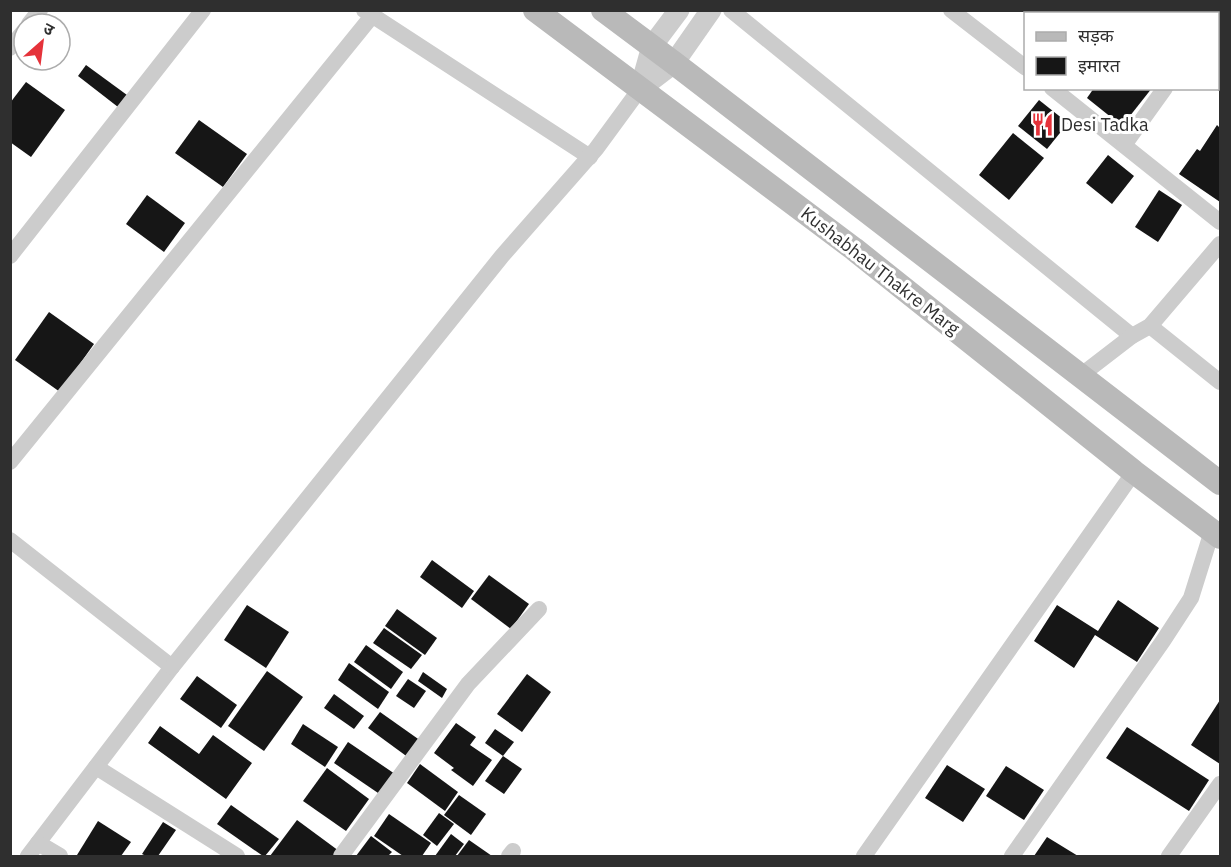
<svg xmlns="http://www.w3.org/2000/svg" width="1231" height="867" font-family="'IBM Plex Sans','Noto Sans Devanagari',sans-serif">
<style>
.building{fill:#161616}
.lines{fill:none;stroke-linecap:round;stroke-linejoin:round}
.minor{stroke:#ccc;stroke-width:16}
.tertiary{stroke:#ccc;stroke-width:21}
.secondary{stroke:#b9b9b9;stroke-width:24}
.labels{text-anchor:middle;stroke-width:6;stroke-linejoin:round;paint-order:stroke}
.poi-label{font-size:18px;fill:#2f2f2f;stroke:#fff;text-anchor:start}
.street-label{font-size:18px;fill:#2f2f2f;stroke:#fff}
</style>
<rect width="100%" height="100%" fill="#fff"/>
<!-- building -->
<g class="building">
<polygon points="1048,10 1085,10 1082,14 1046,14"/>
<polygon points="1218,58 1220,60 1220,92 1218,90"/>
<polygon points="86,65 127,95 118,107 78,76"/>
<polygon points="26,82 65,110 31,157 10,142 10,103"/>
<polygon points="1094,88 1152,88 1122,126 1087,98"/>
<polygon points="1039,100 1068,123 1047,149 1018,126"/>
<polygon points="199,120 247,154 223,187 175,153"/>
<polygon points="1220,124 1220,202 1179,174 1197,149 1200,151 1217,125 1219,127"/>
<polygon points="1013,133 1044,158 1009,200 979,175"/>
<polygon points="1108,155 1134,176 1112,204 1086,183"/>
<polygon points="1159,190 1182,205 1158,242 1135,227"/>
<polygon points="147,195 185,223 164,252 126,224"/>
<polygon points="49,312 94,344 60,392 15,360"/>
<polygon points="432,560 474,591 462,608 420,577"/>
<polygon points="489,575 529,604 511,629 471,599"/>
<polygon points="1118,600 1159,628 1137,662 1095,635 1074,668 1034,641 1057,605 1098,631"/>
<polygon points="247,605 289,632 266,668 224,640"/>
<polygon points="397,609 437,638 425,655 385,626"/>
<polygon points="384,628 422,655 411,669 373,643"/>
<polygon points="366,645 403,672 391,689 354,662"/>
<polygon points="349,663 389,692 378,709 338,680"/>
<polygon points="267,671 303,697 264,751 228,726"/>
<polygon points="423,672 447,689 442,698 418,681"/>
<polygon points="527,674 551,692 522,732 497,714"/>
<polygon points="197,676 237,705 221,728 180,699"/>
<polygon points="408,679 426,691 414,708 396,696"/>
<polygon points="334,694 364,716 354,729 324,708"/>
<polygon points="1220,700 1220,764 1191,745"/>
<polygon points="380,712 421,741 409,758 368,728"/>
<polygon points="456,723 476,737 470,745 492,760 473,786 451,770 454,768 434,753"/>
<polygon points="303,724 338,747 325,767 291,744"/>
<polygon points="160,726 199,754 213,735 252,763 226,799 148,743"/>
<polygon points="1127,727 1209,780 1189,811 1106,758"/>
<polygon points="495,729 514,742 503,756 485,743"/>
<polygon points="348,742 395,774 381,795 334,763"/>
<polygon points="503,756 522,769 504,794 485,781"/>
<polygon points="420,764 458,792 445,811 407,783"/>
<polygon points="947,765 985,789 963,822 925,798"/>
<polygon points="1006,766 1044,790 1024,820 986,796"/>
<polygon points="327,768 369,799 346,831 303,801"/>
<polygon points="459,795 486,814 471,835 444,815"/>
<polygon points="231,805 279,839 265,856 263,856 217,824"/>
<polygon points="439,813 454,824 437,846 423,835"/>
<polygon points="389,814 431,843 422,856 403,856 374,836"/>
<polygon points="297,820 339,851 335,856 270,856"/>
<polygon points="98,821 131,842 121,856 80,856 77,855"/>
<polygon points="163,822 176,830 158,856 146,856 142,854"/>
<polygon points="451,834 464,844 455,856 435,856"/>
<polygon points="371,836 392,852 388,856 356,856"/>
<polygon points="1047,837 1078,856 1034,856"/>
<polygon points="469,840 492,856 457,856"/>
</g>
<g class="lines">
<!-- minor -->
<g class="minor">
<polyline points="364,10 590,157"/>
<polyline points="731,10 1132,336"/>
<polyline points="951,10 1026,68"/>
<polyline points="1159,10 1163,14"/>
<polyline points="1218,16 1220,12"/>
<polyline points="29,24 40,10"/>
<polyline points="10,48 24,31"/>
<polyline points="1052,88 1220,222"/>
<polyline points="1124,145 1165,88"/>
<polyline points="10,256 203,10"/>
<polyline points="1150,326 1220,382"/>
<polyline points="1080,376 1132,336 1150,326 1220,244"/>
<polyline points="10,462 372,16"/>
<polyline points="10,540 172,667 28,856"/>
<polyline points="172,667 502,256 596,149 640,89"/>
<polyline points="96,767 237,856"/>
<polyline points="38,843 60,856"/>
<polyline points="341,856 468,684 539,609"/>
<polyline points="509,856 513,851"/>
<polyline points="864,856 1134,472"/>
<polyline points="1012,856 1163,641 1191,598 1212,531"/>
<polyline points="1169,856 1220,784"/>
</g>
<!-- tertiary -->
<g class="tertiary">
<polyline points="640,89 674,63 711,10"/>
<polyline points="640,89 652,46 679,10"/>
</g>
<!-- secondary -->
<g class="secondary">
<polyline points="535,10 854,249 1134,472 1220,537"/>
<polyline points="603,10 674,63 1220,483"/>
</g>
</g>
<!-- icons -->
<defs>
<symbol id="restaurant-bare" viewBox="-9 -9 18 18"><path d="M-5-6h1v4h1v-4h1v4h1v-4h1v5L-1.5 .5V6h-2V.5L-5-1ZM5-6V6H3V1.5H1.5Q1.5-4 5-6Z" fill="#e5323a" stroke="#fff" stroke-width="2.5" paint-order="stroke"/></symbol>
</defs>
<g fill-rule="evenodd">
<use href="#restaurant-bare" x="1026" y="108" width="33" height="33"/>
</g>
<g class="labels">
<!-- poi labels -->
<g class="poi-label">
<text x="1061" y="131">Desi Tadka</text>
</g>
<!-- street labels -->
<g class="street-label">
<text transform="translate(880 271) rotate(38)" y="6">Kushabhau Thakre Marg</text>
</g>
</g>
<!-- border -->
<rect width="1231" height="867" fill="none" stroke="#2f2f2f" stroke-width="24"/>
<!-- legend -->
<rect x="1024" y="12" width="195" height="78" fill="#ffffff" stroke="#acacac" stroke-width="1.5"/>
<rect x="1036" y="32" width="30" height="9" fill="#b9b9b9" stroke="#acacac" stroke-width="1.5"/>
<text x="1078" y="42" font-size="18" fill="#2f2f2f">सड़क</text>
<rect x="1036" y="57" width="30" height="18" fill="#161616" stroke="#acacac" stroke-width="1.5"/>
<text x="1078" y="72" font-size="18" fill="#2f2f2f">इमारत</text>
<!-- north arrow -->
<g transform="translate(42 42) rotate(28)"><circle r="28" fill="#ffffff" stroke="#acacac" stroke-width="1.5"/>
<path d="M0-4.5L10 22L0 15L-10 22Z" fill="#e5323a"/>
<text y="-9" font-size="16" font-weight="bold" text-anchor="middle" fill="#2f2f2f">उ</text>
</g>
</svg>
